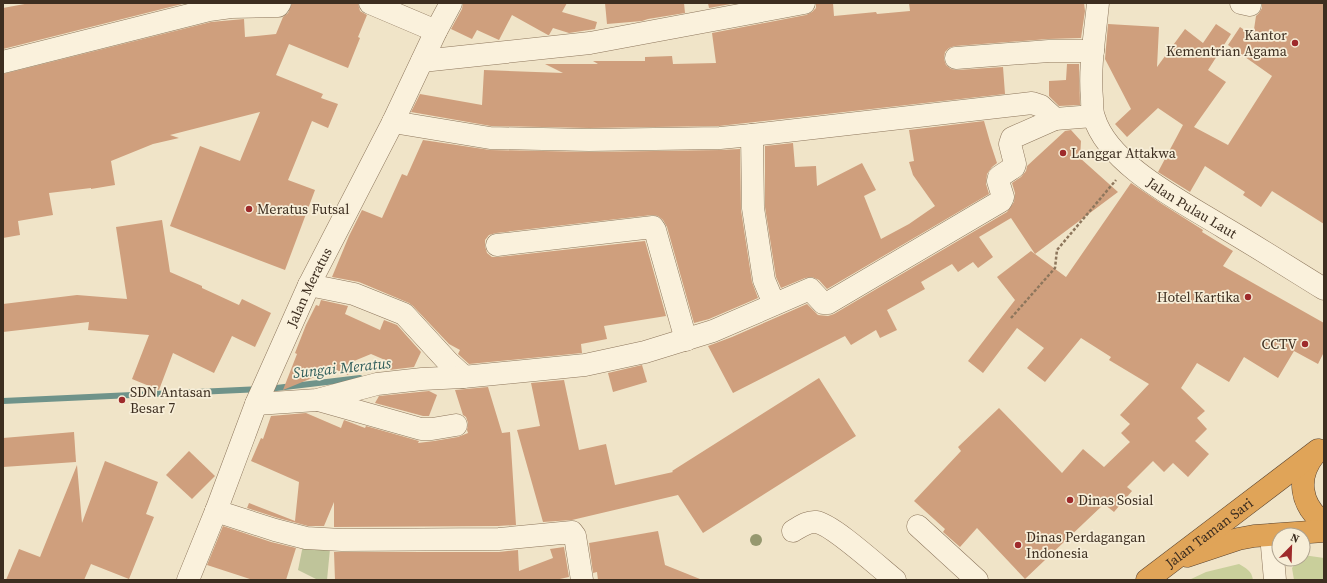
<svg xmlns="http://www.w3.org/2000/svg" width="1327" height="583" font-family="'Source Serif 4',serif">
<style>
.green{fill:#c9cf9b}
.cemetery{fill:#bfc49a}
.lines{fill:none;stroke-linecap:round;stroke-linejoin:round}
.stream{stroke:#6f938a;stroke-width:6}
.building{fill:#cf9f7d}
.minor-casing{stroke:#8d765c;stroke-width:23}
.highway-casing{stroke:#5b4430;stroke-width:23}
.path{stroke:#8d765c;stroke-width:2.5;stroke-dasharray:3 2;stroke-linecap:butt}
.minor{stroke:#faf1dc;stroke-width:22}
.highway{stroke:#e0a458;stroke-width:22}
.tree{fill:#96986f}
.poi-dot{fill:#9e2a2b;stroke:#f7eed8;stroke-width:1.5}
.labels{text-anchor:middle;stroke-width:3.5;stroke-linejoin:round;paint-order:stroke}
.poi-label{font-size:14px;fill:#3d2e20;stroke:#f7eed8;text-anchor:start}
.street-label{font-size:14px;fill:#3d2e20;stroke:#f7eed8}
.water-label{font-size:15px;font-style:italic;fill:#2f5d5a;stroke:#f7eed8}
</style>
<rect width="100%" height="100%" fill="#f0e4c8"/>
<!-- green -->
<g class="green">
<polygon points="1303,555 1324,558 1324,580 1294,580 1292,568 1299,559 1303,559"/>
<path d="M1239,564c7,4 13,7 14,16h-64l17,-8z"/>
</g>
<!-- cemetery -->
<polygon class="cemetery" points="303,545 330,549 327,580 318,580 298,570"/>
<g class="lines">
<!-- stream -->
<g class="stream">
<polyline points="268,389 360,378"/>
<polyline points="3,401 259,389"/>
</g>
</g>
<!-- building -->
<g class="building">
<polygon points="30,3 186,3 3,49 3,8"/>
<polygon points="292,3 358,3 360,11 367,15 358,37 360,38 348,68 289,44 276,75 323,94 321,98 338,104 328,128 312,121 288,180 315,190 285,270 170,226 200,146 240,161 260,112 170,135 179,138 153,144 111,161 115,185 91,189 91,188 49,193 53,215 18,221 20,235 3,238 3,74 211,22 244,19 245,37 276,34 283,17 288,13"/>
<polygon points="463,3 567,3 562,12 597,22 595,29 569,33 553,28 549,35 548,35 512,15 499,40 477,30 472,39 451,29 462,9"/>
<polygon points="605,3 684,3 685,13 648,19 642,21 607,24"/>
<polygon points="708,3 736,3 709,8"/>
<polygon points="816,3 833,3 834,16 876,12 877,14 910,11 909,3 1084,3 1085,11 1081,38 1048,39 955,46 949,48 945,52 944,59 946,65 951,69 957,70 1003,67 1005,94 719,126 589,128 491,126 411,112 420,94 482,105 484,70 563,73 545,64 598,64 593,61 645,61 645,57 672,56 673,64 716,63 712,33 806,15 812,12 816,8"/>
<polygon points="1262,3 1324,3 1324,224 1272,191 1261,207 1243,195 1245,192 1205,166 1190,192 1158,172 1183,125 1158,108 1127,137 1115,124 1131,109 1105,59 1108,24 1159,27 1157,67 1185,29 1203,43 1216,24 1231,34 1208,70 1226,82 1194,127 1228,145 1272,76 1228,45 1240,27 1253,36 1256,16 1259,13 1262,8"/>
<polygon points="1067,64 1079,64 1080,105 1059,106 1049,96 1049,81 1066,80"/>
<polygon points="984,121 990,142 997,163 992,167 987,174 986,184 989,194 827,289 819,280 812,277 805,278 781,288 776,277 765,207 765,146 793,143 795,167 816,166 817,186 862,163 876,190 864,196 881,239 909,224 935,206 913,175 909,162 914,161 909,130"/>
<polygon points="1071,130 1081,141 1080,158 1118,192 1035,254 1011,218 979,237 993,257 978,268 973,262 958,272 952,264 921,282 925,289 887,310 897,330 880,338 876,330 851,345 845,336 733,393 708,346 732,337 807,304 818,315 828,316 834,314 1007,212 1014,202 1015,193 1012,183 1021,177 1026,171 1027,166 1065,131"/>
<polygon points="423,140 490,150 589,152 720,150 740,149 741,210 752,282 758,298 709,319 694,323 667,227 663,220 658,216 652,215 496,233 489,235 485,240 485,246 487,253 492,257 498,257 645,241 666,316 604,326 607,339 581,344 582,353 469,364 458,354 460,350 449,344 413,306 409,303 359,282 332,277 349,236 362,210 382,218 402,174 407,176"/>
<polygon points="1131,183 1162,204 1203,230 1202,232 1233,251 1223,266 1324,323 1324,352 1318,364 1294,351 1278,378 1244,357 1229,382 1197,363 1181,388 1205,411 1197,418 1207,429 1195,441 1209,454 1188,477 1173,463 1164,472 1153,461 1127,487 1132,491 1114,512 1104,504 1025,579 977,528 960,547 943,532 945,529 914,501 961,451 958,447 999,408 1062,473 1083,449 1104,467 1130,442 1121,433 1130,424 1120,415 1149,384 1109,360 1111,357 1081,338 1045,382 1027,368 1044,348 1017,328 983,373 968,361 1015,300 997,277 1031,251 1066,277"/>
<polygon points="162,220 170,272 202,286 202,288 239,305 242,299 271,313 255,347 232,336 214,373 173,353 159,390 132,379 149,335 88,330 89,322 3,332 3,304 77,295 127,299 116,227"/>
<polygon points="321,300 348,306 345,314 380,330 384,320 397,325 421,352 414,367 389,370 392,363 371,354 354,361 348,375 334,369 283,390 297,354 295,353 306,325 316,305 319,306"/>
<polygon points="642,365 647,382 613,392 608,373"/>
<polygon points="819,378 856,436 703,533 678,495 572,520 543,522 517,430 540,426 531,383 564,380 579,450 606,444 615,485 673,472 672,471"/>
<polygon points="488,387 502,433 510,432 516,525 498,526 334,527 334,502 324,526 308,526 278,518 247,508 249,503 295,521 299,482 251,461 261,438 263,439 271,416 306,413 341,428 344,420 365,428 366,426 419,441 418,443 434,441 458,437 468,433 467,430 468,423 466,417 463,415 455,390"/>
<polygon points="429,391 437,395 429,416 423,416 375,403 379,396"/>
<polygon points="74,432 76,462 3,467 3,438"/>
<polygon points="189,451 215,476 192,499 166,475"/>
<polygon points="105,461 158,482 146,514 154,517 129,579 91,564 84,580 6,580 19,549 40,557 77,465 82,523"/>
<polygon points="223,526 271,542 296,548 286,580 253,580 207,565"/>
<polygon points="658,531 665,565 700,579 700,580 598,580 597,572 593,573 589,543"/>
<polygon points="564,547 569,577 555,580 335,580 334,552 499,552 518,550 519,571 553,558 550,549"/>
</g>
<g class="lines">
<defs>
<g id="minor">
<polyline points="370,3 436,31"/>
<path id="s1" d="M1098,3c-3,32 -9,64 -6,96 0,6 0,13 2,18 14,48 89,85 129,110 34,20 67,41 101,62"/>
<polyline points="1241,3 1250,5"/>
<polyline points="956,58 1049,51 1093,51"/>
<polyline points="422,61 590,43 804,3"/>
<polyline points="3,62 209,10 231,7 278,6 280,3"/>
<polyline points="393,122 490,138 589,140 720,138 752,135 1032,103 1041,106 1055,119 1093,116"/>
<polyline points="752,135 753,208 764,280 774,304"/>
<polyline points="497,245 653,227 655,230 686,340"/>
<polyline points="309,285 354,294 404,314 449,363 460,373 463,377"/>
<polyline points="318,400 421,429 432,429 456,425"/>
<polyline points="256,404 317,400 377,384 422,379 463,377 585,365 645,352 713,331 810,289 823,303 828,303 1001,201 1003,197 998,181 999,177 1014,167 1015,164 1010,144 1012,138 1055,119"/>
<polyline points="216,511 275,530 306,538 342,540 499,539 572,532 575,536 582,580"/>
<polyline points="918,526 977,580"/>
<path d="M793,531c7,-4 14,-10 23,-9 16,2 64,46 79,58"/>
<polyline points="1271,535 1275,580"/>
<path id="s2" d="M188,580l28,-69 40,-107 53,-119 84,-163 43,-91 15,-28"/>
</g>
<g id="highway">
<path d="M1315,454c-19,23 -15,51 9,69"/>
<polyline points="1187,556 1238,539 1254,536 1324,531"/>
<path id="s3" d="M1147,580l171,-130"/>
</g>
</defs>
<!-- minor casing -->
<use href="#minor" class="minor-casing"/>
<!-- highway casing -->
<use href="#highway" class="highway-casing"/>
<!-- path -->
<polyline class="path" points="1011,318 1055,268 1057,250 1116,180"/>
<!-- minor -->
<use href="#minor" class="minor"/>
<!-- highway -->
<use href="#highway" class="highway"/>
</g>
<!-- trees -->
<circle class="tree" cx="756" cy="540" r="6"/>
<!-- markers -->
<g class="poi-dot">
<circle cx="1295" cy="43" r="4"/>
<circle cx="1063" cy="153" r="4"/>
<circle cx="249" cy="209" r="4"/>
<circle cx="1248" cy="297" r="4"/>
<circle cx="1305" cy="344" r="4"/>
<circle cx="122" cy="400" r="4"/>
<circle cx="1070" cy="500" r="4"/>
<circle cx="1018" cy="545" r="4"/>
</g>
<g class="labels">
<!-- poi labels -->
<g class="poi-label">
<text x="1287" y="40" text-anchor="end">Kantor<tspan x="1287" dy="16">Kementrian Agama</tspan></text>
<text x="1071" y="158">Langgar Attakwa</text>
<text x="257" y="214">Meratus Futsal</text>
<text x="1240" y="302" text-anchor="end">Hotel Kartika</text>
<text x="1297" y="349" text-anchor="end">CCTV</text>
<text x="130" y="397">SDN Antasan<tspan x="130" dy="16">Besar 7</tspan></text>
<text x="1078" y="505">Dinas Sosial</text>
<text x="1026" y="542">Dinas Perdagangan<tspan x="1026" dy="16">Indonesia</tspan></text>
</g>
<!-- street labels -->
<g class="street-label">
<text dy="5" stroke="none"><textPath href="#s1" startOffset="251">Jalan Pulau Laut</textPath></text>
<text dy="5" stroke="none"><textPath href="#s2" startOffset="317">Jalan Meratus</textPath></text>
<text dy="5" stroke="none"><textPath href="#s3" startOffset="78">Jalan Taman Sari</textPath></text>
</g>
<!-- water labels -->
<g class="water-label">
<text transform="translate(342 368) rotate(-6)" y="5">Sungai Meratus</text>
</g>
</g>
<!-- border -->
<rect width="1327" height="583" fill="none" stroke="#3d2e20" stroke-width="8"/>
<!-- north arrow -->
<g transform="translate(1291 547) rotate(23)"><circle r="19" fill="#f7eed8" stroke="#ada18e"/>
<path d="M0-3L7 15L0 10L-7 15Z" fill="#9e2a2b"/>
<text y="-6" font-size="11" font-weight="bold" text-anchor="middle" fill="#3d2e20">N</text>
</g>
</svg>
